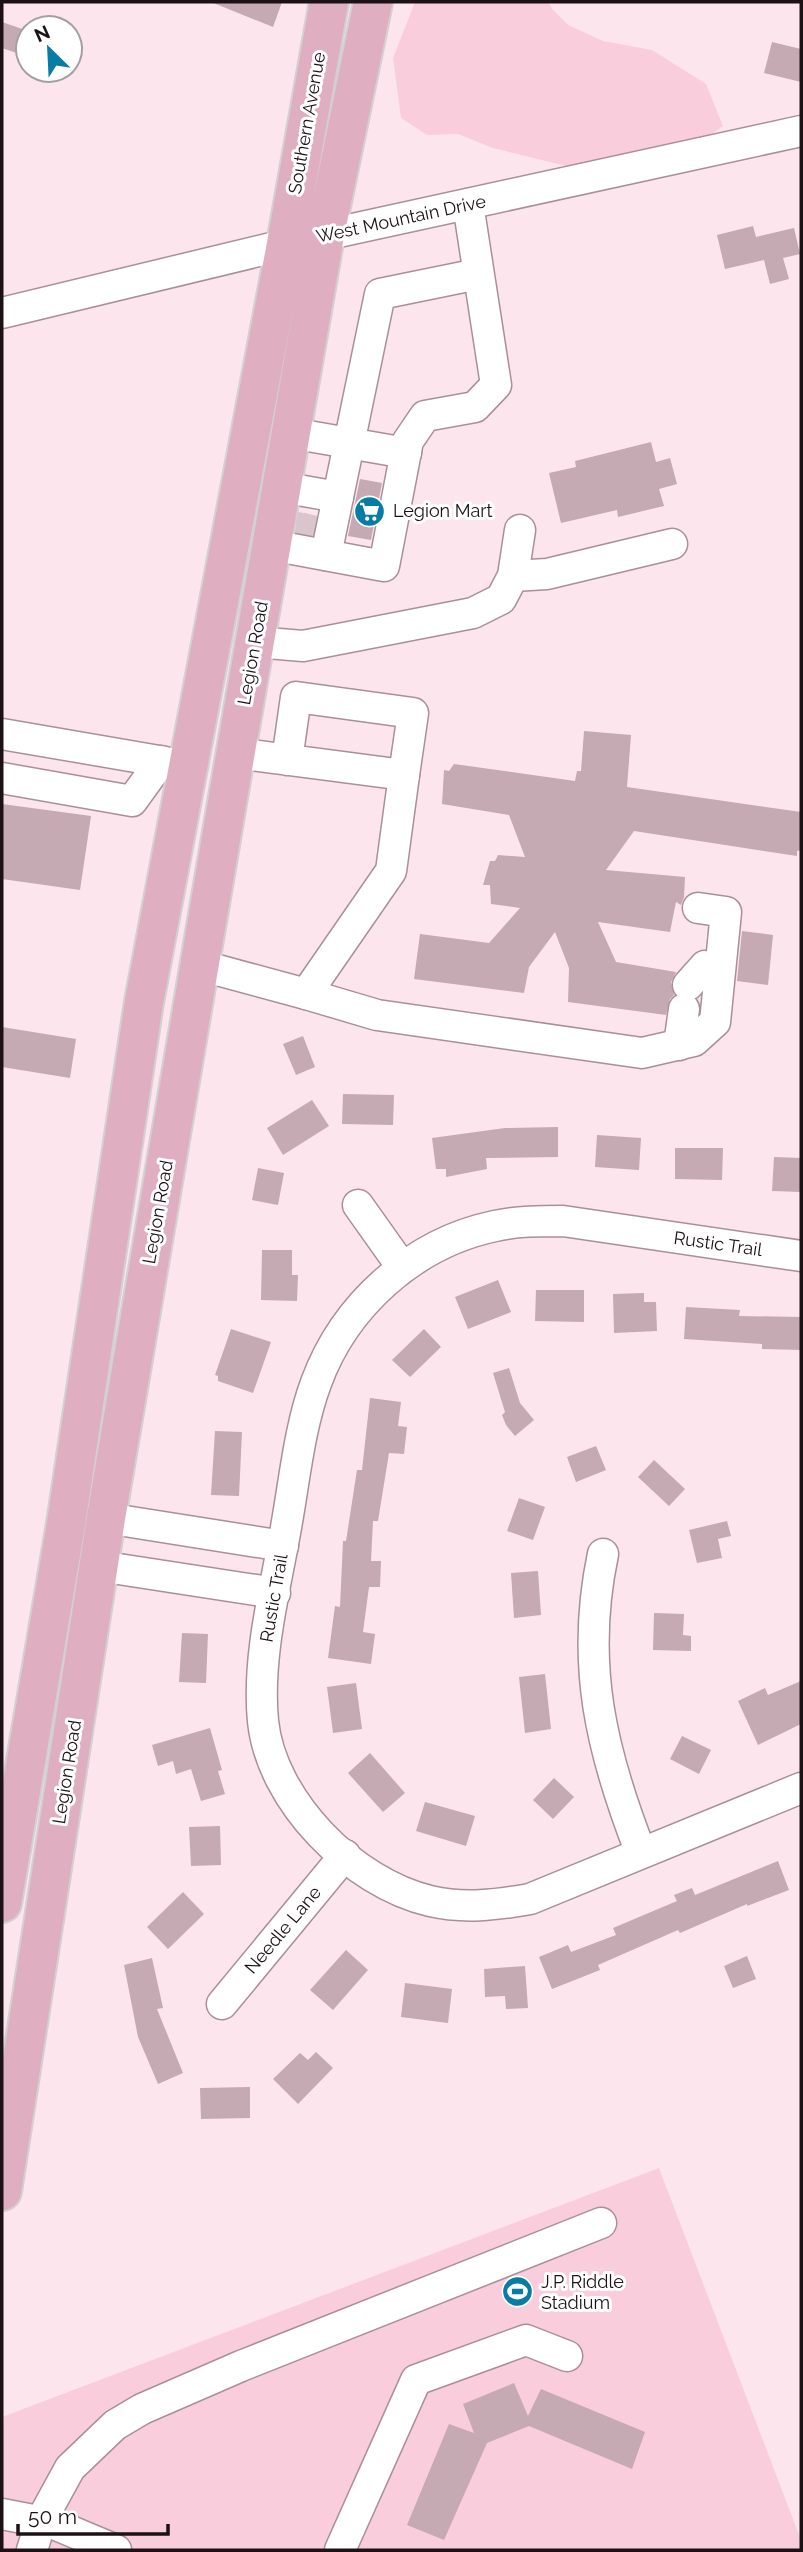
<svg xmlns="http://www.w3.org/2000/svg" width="803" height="2552" font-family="Raleway,sans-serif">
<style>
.green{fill:#facddd}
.building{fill:#c5a9b3}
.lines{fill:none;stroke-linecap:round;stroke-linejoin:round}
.minor-tunnel{stroke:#dbc5cd;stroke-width:30;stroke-dasharray:30 15;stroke-linecap:butt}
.minor-casing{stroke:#aa8f99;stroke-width:33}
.major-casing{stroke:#d2d0d0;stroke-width:42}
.minor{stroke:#fff;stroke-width:30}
.major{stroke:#dfafc1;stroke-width:38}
.labels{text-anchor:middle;stroke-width:6;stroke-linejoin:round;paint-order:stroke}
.street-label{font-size:18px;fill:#1c1215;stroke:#fff}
.poi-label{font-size:18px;fill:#1c1215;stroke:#fff;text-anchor:start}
</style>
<rect width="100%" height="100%" fill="#fde5ed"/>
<!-- green -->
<g class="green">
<polygon points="415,2 549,2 552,9 568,25 603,41 652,50 706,84 723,126 708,137 566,166 493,148 458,134 427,135 401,118 393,58"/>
<polygon points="659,2168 801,2540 801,2550 2,2550 2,2417"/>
</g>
<!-- building -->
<g class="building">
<polygon points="211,2 282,2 273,27"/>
<polygon points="2,22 28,31 28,57 2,48"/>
<polygon points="772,42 801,49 801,82 764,73"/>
<polygon points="753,226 756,237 794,228 800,254 783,258 789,279 770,284 764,260 725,269 717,235"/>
<polygon points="651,442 656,462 670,458 677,484 659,489 664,506 618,517 617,510 561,523 549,473 576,467 575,461"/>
<polygon points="360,479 382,483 371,540 348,536"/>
<polygon points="304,513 316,516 312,535 299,532"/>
<polygon points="584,731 631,735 627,787 801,812 801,850 797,851 797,856 634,831 606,870 685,877 684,897 681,905 676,902 670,932 598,922 616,962 676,972 671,982 674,995 670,999 666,1015 568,1002 569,968 555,932 529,967 524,993 414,979 420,934 489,943 520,908 491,904 490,885 483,885 490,861 495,861 498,855 525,857 509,815 442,804 444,770 449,771 454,764 575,781 577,771 581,771"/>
<polygon points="2,804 91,816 80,890 2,879"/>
<polygon points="742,931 773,935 768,985 737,981"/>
<polygon points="2,1027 76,1039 70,1078 2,1067"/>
<polygon points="303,1036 315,1067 296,1075 283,1044"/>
<polygon points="343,1094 394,1095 393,1125 342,1124"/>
<polygon points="312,1100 329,1126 283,1155 267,1128"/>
<polygon points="558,1127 558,1157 486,1158 487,1169 446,1177 446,1169 436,1169 432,1138 505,1128"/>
<polygon points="597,1135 641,1138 639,1170 595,1167"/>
<polygon points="675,1148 723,1148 722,1180 675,1179"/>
<polygon points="774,1157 801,1158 801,1192 772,1191"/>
<polygon points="258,1168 284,1173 278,1205 252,1200"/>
<polygon points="262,1250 292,1250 292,1275 298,1275 297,1301 261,1300"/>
<polygon points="498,1280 511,1312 468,1329 455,1297"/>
<polygon points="536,1290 584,1290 584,1322 535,1321"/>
<polygon points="644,1293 644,1302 656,1302 657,1331 614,1333 613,1294"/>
<polygon points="686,1307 740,1310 739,1316 801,1317 801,1350 762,1349 762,1344 684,1339"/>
<polygon points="231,1329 271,1342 253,1393 218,1381 218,1376 215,1375"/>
<polygon points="424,1329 441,1347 410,1377 392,1360"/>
<polygon points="509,1368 520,1403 534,1420 515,1436 506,1425 502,1415 505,1412 493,1373"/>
<polygon points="370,1398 401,1402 398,1426 407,1427 404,1454 389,1453 378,1521 373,1521 371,1561 381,1561 380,1587 369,1587 363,1632 375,1634 371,1664 328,1658 335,1606 340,1607 343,1541 346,1541 357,1470 362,1470"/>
<polygon points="215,1431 242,1432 239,1496 211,1495"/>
<polygon points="596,1446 606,1470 576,1482 567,1457"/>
<polygon points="654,1460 685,1489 669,1506 638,1477"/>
<polygon points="519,1498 545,1507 533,1540 507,1531"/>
<polygon points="727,1521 731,1536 718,1539 722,1558 697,1563 689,1530"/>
<polygon points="538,1571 541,1615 514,1618 511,1573"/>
<polygon points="654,1613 684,1614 683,1635 691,1636 691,1651 653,1650"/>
<polygon points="182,1633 208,1634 206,1683 179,1682"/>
<polygon points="545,1674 551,1729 525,1733 519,1677"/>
<polygon points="801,1681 801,1724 758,1745 738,1701 765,1688 768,1695"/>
<polygon points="356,1683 362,1729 333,1733 327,1687"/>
<polygon points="210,1728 222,1770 218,1771 225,1794 201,1801 191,1769 176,1774 173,1761 158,1766 152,1745"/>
<polygon points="682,1736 711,1750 699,1774 670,1759"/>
<polygon points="370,1753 405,1793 383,1812 348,1773"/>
<polygon points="554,1778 574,1797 553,1819 533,1800"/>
<polygon points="425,1802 475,1816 466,1846 416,1831"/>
<polygon points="220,1826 221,1865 191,1866 189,1827"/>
<polygon points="778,1861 789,1890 747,1906 747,1904 680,1933 678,1930 598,1965 600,1970 552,1989 539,1957 568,1945 571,1952 616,1935 613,1928 677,1901 674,1895 692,1888 695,1895"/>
<polygon points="183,1892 204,1914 168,1949 147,1927"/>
<polygon points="346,1950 368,1970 333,2010 310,1990"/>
<polygon points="747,1956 756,1979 733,1988 724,1966"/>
<polygon points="152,1958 163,2008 157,2009 183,2073 158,2084 138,2037 124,1965"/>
<polygon points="525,1966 528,2008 506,2009 505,1996 485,1997 484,1969"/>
<polygon points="405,1983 452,1989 448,2023 401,2017"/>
<polygon points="316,2052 333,2068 298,2104 273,2079 300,2053 308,2060"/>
<polygon points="250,2087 250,2118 201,2119 200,2088"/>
<polygon points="514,2383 528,2416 541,2389 645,2432 632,2469 529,2426 487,2443 444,2540 407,2525 449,2424 474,2433 463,2404"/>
</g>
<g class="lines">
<!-- minor-tunnel -->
<polyline class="minor-tunnel" points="303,536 308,514"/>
<defs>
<g id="minor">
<polyline points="2,313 325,235 801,131"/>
<polyline points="291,433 406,453"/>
<polyline points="281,487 338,497"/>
<polyline points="271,545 384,566 408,441 425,416 475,407 496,385 468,204"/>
<polyline points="326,555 380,294 478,274"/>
<polyline points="513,576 547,574 672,544"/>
<polyline points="255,642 303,646 473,613 501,599 513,576 520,530"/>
<polyline points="2,734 188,766"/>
<polyline points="235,753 404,775 413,713 296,697 287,760"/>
<polyline points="2,778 132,801 161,761"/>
<polyline points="199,965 306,994 391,871 404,775"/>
<polyline points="688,985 705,966 720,968"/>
<polyline points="306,994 377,1015 642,1053 694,1041 715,1022 726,912 698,908"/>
<polyline points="679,1045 684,1009"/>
<polyline points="358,1205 402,1267"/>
<path d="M801,1256l-238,-35c-23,0 -46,0 -68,5 -82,17 -151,80 -179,157 -17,45 -22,102 -31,150 -11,61 -28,126 -22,188 8,80 90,162 167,180 34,8 66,4 100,-2l271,-111"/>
<polyline points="106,1518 283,1546"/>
<path d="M603,1554c-23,109 -2,197 38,299"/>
<polyline points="99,1566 275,1593"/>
<polyline points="222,2004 345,1855"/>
<polyline points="2,2514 54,2524 116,2550"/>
<polyline points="32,2550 41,2521 70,2468 115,2425 142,2409 241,2366 601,2223"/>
<polyline points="340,2550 416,2380 526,2340 567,2356"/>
</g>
<g id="major">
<polyline points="2,1903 66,1524 144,1002 286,244 329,2"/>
<polyline points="2,2191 106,1518 227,803 325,235 373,2"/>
</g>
</defs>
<!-- minor casing -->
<use href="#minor" class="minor-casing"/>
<!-- major casing -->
<use href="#major" class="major-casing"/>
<!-- minor -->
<use href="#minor" class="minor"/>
<!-- major -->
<use href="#major" class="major"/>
</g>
<!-- icons -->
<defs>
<symbol id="supermarket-disc" viewBox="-11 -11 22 22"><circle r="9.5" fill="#077ca4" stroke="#fff"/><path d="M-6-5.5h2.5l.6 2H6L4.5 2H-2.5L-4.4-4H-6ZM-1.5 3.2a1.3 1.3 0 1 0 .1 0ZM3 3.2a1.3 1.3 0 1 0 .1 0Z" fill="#fff"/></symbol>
<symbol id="stadium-disc" viewBox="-11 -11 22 22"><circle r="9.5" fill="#077ca4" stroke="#fff"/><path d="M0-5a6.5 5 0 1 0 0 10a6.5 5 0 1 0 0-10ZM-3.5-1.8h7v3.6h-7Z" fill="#fff"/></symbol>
</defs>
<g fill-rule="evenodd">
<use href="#supermarket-disc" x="352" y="494" width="35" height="35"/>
<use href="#stadium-disc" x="500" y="2274" width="35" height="35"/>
</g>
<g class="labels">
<!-- street labels -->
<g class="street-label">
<text transform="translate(307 123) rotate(-80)" y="6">Southern Avenue</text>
<text transform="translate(401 219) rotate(-12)" y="6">West Mountain Drive</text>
<text transform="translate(253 653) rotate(-80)" y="6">Legion Road</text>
<text transform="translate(158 1212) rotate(-80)" y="6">Legion Road</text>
<text transform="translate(718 1244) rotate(8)" y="6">Rustic Trail</text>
<text transform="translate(274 1598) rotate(-80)" y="6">Rustic Trail</text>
<text transform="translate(67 1772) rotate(-81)" y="6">Legion Road</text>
<text transform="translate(283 1930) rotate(-50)" y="6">Needle Lane</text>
</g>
<!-- poi labels -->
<g class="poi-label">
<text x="393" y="517">Legion Mart</text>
<text x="541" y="2288">J.P. Riddle<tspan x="541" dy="21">Stadium</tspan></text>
</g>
</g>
<!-- border -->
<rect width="803" height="2552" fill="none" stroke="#1c1215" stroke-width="7"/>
<!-- north arrow -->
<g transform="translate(49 49) rotate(336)"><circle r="33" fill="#ffffff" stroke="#a4a0a1" stroke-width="2"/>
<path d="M0-5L12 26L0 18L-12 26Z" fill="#077ca4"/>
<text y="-10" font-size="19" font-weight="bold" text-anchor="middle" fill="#1c1215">N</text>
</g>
<!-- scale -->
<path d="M18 2524v10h150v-10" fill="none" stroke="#1c1215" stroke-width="3.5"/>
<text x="28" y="2524" font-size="21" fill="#1c1215" stroke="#ffffff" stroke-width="5" paint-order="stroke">50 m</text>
</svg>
